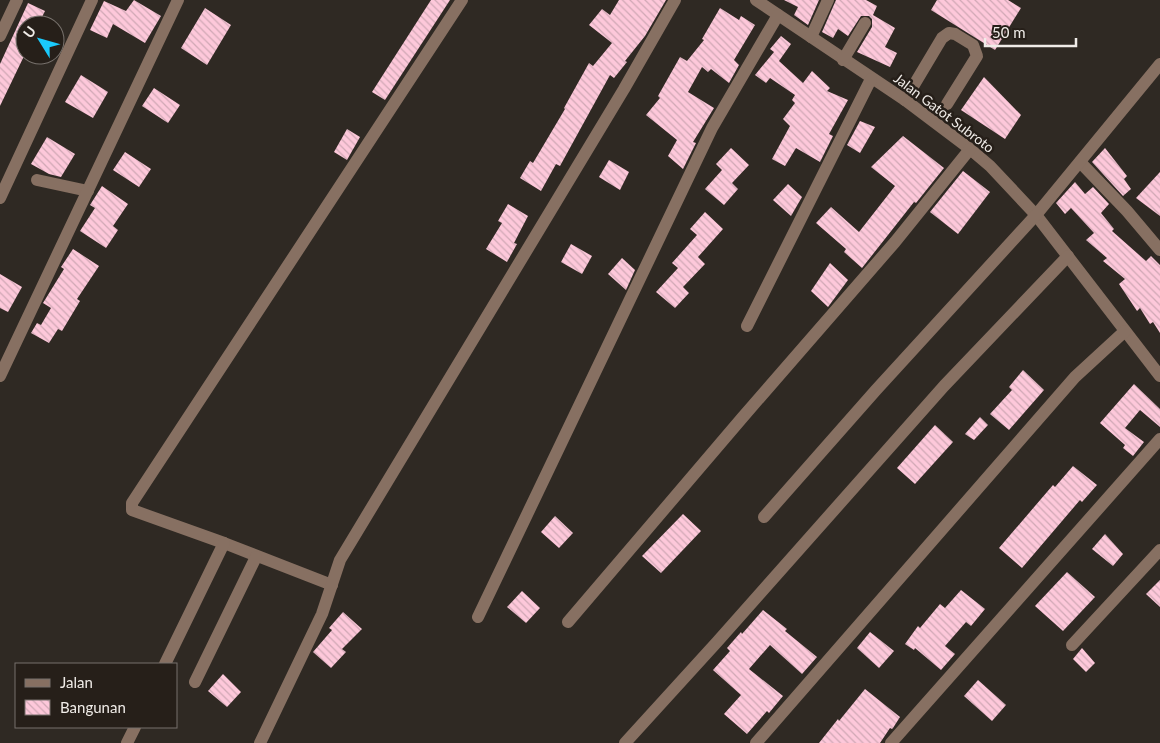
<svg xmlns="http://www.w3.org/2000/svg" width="1160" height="743" font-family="Lato,sans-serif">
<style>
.building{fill:url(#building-back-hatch)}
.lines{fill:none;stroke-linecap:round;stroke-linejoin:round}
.minor{stroke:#877062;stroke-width:12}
.labels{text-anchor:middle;stroke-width:5;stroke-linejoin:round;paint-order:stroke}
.street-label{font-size:14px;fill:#f0ece8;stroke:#261f19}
</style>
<defs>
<pattern id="building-back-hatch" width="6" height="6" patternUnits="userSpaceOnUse" patternTransform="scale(1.25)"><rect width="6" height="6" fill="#fdc8da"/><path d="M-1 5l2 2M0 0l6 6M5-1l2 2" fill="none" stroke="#d0a8b5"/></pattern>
</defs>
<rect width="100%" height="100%" fill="#2f2923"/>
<!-- building -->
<g class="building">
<polygon points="134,0 161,16 145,43 113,24 107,38 90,30 104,1 126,11"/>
<polygon points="431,0 450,0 385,100 372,92"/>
<polygon points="619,0 666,0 645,36 625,61 627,62 614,78 610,75 560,166 556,164 541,191 520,178 530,161 533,163 565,109 564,108 589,63 593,66 612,43 589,25 602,9 610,15"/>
<polygon points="784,0 819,0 808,25 794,15 798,7"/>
<polygon points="836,0 866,0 877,6 873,15 895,28 885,47 897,53 890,67 857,52 872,27 872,19 869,16 861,16 848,36 838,29 833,38 822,32"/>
<polygon points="937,0 1008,0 1021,8 995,50 931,10"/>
<polygon points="28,3 45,11 38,25 25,25 25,54 0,106 0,64"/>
<polygon points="205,8 231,25 207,65 181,48"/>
<polygon points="720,8 739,20 741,16 755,25 734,60 739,65 729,83 711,69 708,72 702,67 688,92 714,108 693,142 696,143 683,169 668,156 677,140 646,115 660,98 658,96 680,57 687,61 704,40 702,39"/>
<polygon points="781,36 791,44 779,61 803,83 812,71 830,88 827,91 848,100 829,134 833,136 820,162 796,148 785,166 772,159 790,126 783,119 795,103 792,100 795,95 770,78 766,83 755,75 774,52 770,49"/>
<polygon points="81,75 108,92 93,118 65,102"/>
<polygon points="984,77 1021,115 1005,139 961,110"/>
<polygon points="154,88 180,105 168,123 142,106"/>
<polygon points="860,121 875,127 860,153 847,145"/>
<polygon points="347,129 360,137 347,160 334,152"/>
<polygon points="903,136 944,168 916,203 914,202 862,268 844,252 846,249 816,223 831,207 859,232 895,186 871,167"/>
<polygon points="47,137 75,154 61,177 49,174 31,164"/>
<polygon points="731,148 749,165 732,183 738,189 724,205 705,189 722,170 716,164"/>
<polygon points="1105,148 1127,176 1124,179 1131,189 1123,196 1092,162"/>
<polygon points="125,152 151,169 139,187 113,170"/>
<polygon points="609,160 629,172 620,190 599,177"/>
<polygon points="963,171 990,192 958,234 930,212"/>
<polygon points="1160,172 1160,216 1136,198"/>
<polygon points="1075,182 1085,194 1093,187 1109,204 1101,213 1114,229 1112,231 1146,261 1151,256 1160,265 1160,333 1153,322 1150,324 1140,308 1137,311 1119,284 1125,279 1103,261 1107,258 1086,240 1094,233 1071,208 1065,214 1056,203"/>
<polygon points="788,184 802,197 791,216 773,200"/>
<polygon points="102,186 128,204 113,226 118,230 106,248 80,231 95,208 90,205"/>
<polygon points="508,204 528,216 514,243 517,244 507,262 486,249 502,223 498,221"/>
<polygon points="705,212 723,229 698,257 705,264 683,287 689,293 675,308 656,292 678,268 672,263 697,235 690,229"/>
<polygon points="571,244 592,256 582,274 561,262"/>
<polygon points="73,249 99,266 77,299 80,301 62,331 58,329 49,343 31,333 37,323 41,325 51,308 43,303 64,269 61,267"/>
<polygon points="622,258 635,270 626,290 608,274"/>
<polygon points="830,263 848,280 828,307 811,291"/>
<polygon points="0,274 22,287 8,312 0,308"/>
<polygon points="1023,370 1044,390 1009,430 990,414 1012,390 1009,387"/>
<polygon points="1134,384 1160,409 1160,427 1140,410 1125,428 1144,442 1133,456 1123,448 1125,445 1100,423"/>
<polygon points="980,417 988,425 974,440 965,434"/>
<polygon points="935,425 953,442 915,484 897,468"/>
<polygon points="1073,466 1097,485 1082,502 1080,500 1022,568 999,548 1053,485 1055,487"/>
<polygon points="683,514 701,531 661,573 642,556"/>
<polygon points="555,516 573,533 559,548 541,532"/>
<polygon points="1105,534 1123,554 1113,566 1092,549"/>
<polygon points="1067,572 1095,597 1063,631 1035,606"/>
<polygon points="1160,580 1160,607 1146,594"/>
<polygon points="961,590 985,609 971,626 966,622 945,646 955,654 941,670 915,648 914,650 905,644 918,626 920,628 940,604 945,608"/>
<polygon points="522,591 540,608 526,623 507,607"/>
<polygon points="763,610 787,629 785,631 817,657 802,674 770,645 749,669 783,696 769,713 767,711 747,734 724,714 741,695 713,670 730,651 727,648 741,632 742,634"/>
<polygon points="343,612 362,629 342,649 346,652 331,668 313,652 332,630 329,628"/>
<polygon points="870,632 894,651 879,668 857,648"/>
<polygon points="1082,648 1095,663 1086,672 1073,659"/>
<polygon points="223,674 241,692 227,707 208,691"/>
<polygon points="978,680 1006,705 992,721 964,696"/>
<polygon points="865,689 900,717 893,728 892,729 890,728 880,743 819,743 838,719 839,721"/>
</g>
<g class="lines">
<!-- minor -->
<g class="minor">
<polyline points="756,0 905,100 970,149 990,166 1036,215 1160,376"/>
<polyline points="0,36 17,0"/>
<polyline points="811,37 828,0"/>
<polyline points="843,60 865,23"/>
<polyline points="905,100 942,38 949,33 955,34 973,45 977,56 947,104"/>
<polyline points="1080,162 1127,211 1160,250"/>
<polyline points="37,180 88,191"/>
<polyline points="0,198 92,0"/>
<polyline points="747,326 871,79"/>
<polyline points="0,376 178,0"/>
<polyline points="764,517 876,390 1036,215 1160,64"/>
<polyline points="332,585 224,543 132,510 132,503 462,0"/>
<polyline points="478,617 712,128 778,15"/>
<polyline points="568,622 742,418 895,242 970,149"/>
<polyline points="1072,645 1160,550"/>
<polyline points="165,664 224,543"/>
<polyline points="195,682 256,557"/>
<polyline points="127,743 135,727"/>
<polyline points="260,743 322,614 340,560 624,89 675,0"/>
<polyline points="625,743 717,642 944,386 1068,256"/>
<polyline points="756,743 1075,377 1125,331"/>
<polyline points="891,743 1160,439"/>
</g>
</g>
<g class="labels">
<!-- street labels -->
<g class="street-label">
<text transform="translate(944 113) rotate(37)" y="5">Jalan Gatot Subroto</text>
</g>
</g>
<!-- legend -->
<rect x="15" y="663" width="162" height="65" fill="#261f19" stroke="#77716c"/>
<rect x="25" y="679" width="25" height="8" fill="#877062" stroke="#77716c"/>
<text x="60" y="688" font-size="15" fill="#f0ece8">Jalan</text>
<rect x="25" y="700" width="25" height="15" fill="url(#building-back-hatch)" stroke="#77716c"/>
<text x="60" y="713" font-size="15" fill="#f0ece8">Bangunan</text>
<!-- north arrow -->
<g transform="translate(40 40) rotate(307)"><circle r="24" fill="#261f19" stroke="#77716c"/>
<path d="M0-4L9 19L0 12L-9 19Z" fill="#1acafc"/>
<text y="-8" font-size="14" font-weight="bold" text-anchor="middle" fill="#f0ece8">U</text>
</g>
<!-- scale -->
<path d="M985 38v8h91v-8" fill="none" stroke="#f0ece8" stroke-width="2.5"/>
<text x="992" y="38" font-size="15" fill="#f0ece8" stroke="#261f19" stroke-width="4" paint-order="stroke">50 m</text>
</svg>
